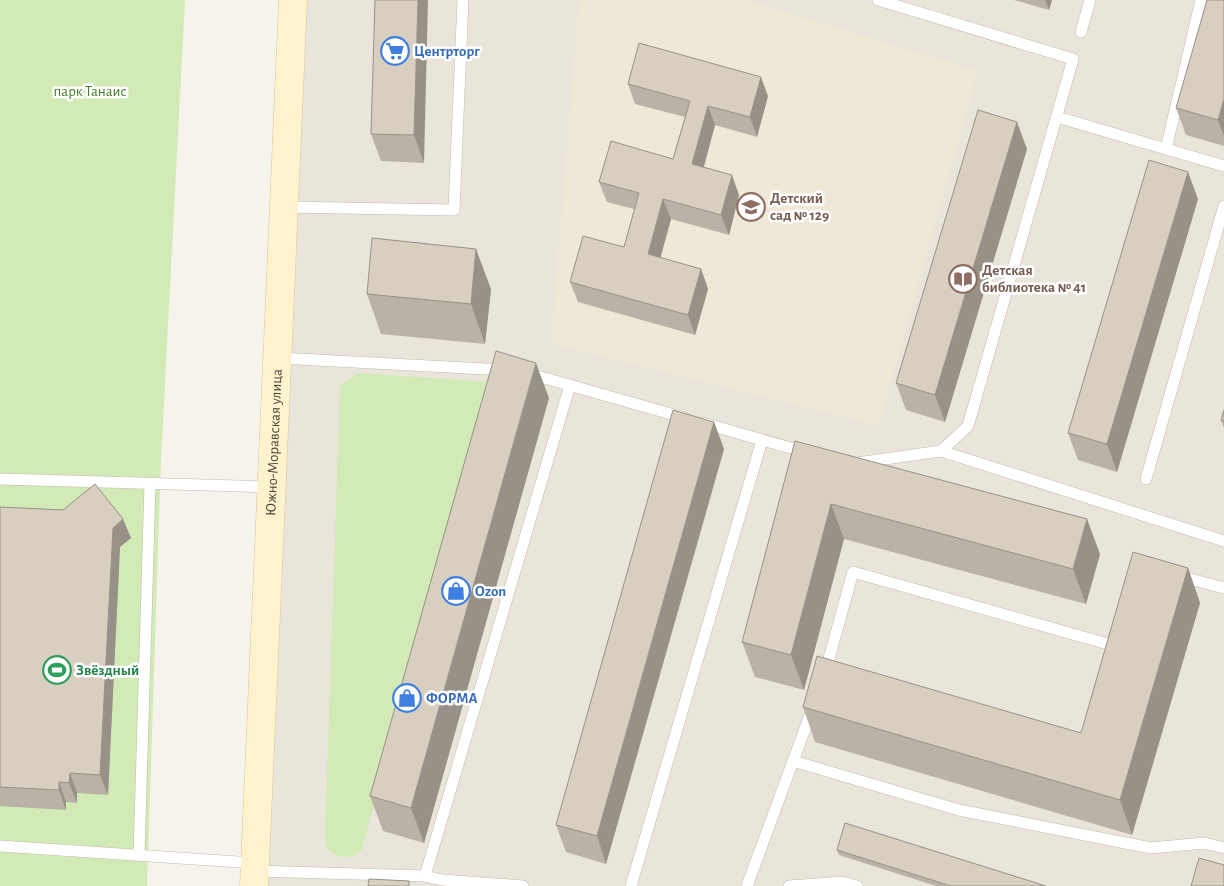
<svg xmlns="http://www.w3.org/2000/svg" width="1224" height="886" font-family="'Alegreya Sans',sans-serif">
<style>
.residential{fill:#eae5da}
.education{fill:#efe8d6}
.green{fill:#d2eab5}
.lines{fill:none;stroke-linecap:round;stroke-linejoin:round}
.service-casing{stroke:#c2bbae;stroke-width:12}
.secondary-casing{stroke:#d6c79b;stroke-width:29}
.service{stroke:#fff;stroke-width:11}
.secondary{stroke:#fff3cd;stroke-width:28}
.wall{fill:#bab2a6}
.shaded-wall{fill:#979187}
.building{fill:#d8cfc1;stroke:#979187}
.labels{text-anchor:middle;stroke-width:5;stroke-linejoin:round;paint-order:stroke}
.shop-label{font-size:15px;font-weight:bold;fill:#366cbe;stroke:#fff;text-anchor:start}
.park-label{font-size:15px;fill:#4a7f2a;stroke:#fff}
.education-label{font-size:15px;font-weight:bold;fill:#785e54;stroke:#fff;text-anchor:start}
.street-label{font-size:15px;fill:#4b4439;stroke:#fff}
.leisure-label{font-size:15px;font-weight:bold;fill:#27864d;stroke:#fff;text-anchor:start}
</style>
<rect width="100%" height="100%" fill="#f6f3ec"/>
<!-- residential -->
<polygon class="residential" points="305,0 1224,0 1224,886 267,886"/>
<!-- education -->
<polygon class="education" points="579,0 746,0 978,71 879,425 551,343"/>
<!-- green -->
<g class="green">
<polygon points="0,0 185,0 161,459 147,886 0,886"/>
<polygon points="358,373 490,382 362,849 353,857 336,856 327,848 325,837 340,386"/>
</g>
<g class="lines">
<defs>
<g id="service">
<polyline points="1081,32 1090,0"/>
<polyline points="1057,117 1224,166"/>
<polyline points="1166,149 1201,0"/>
<polyline points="284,207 454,210 463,0"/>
<polyline points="279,358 504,370"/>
<polyline points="527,373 685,418"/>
<polyline points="703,423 808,453"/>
<polyline points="941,451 1224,541"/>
<polyline points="857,463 941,451 968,426 1073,59 878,0"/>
<polyline points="0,479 271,487"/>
<polyline points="1146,479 1224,206"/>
<polyline points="1179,576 1224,588"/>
<polyline points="825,673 853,572 1108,644"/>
<polyline points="793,761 959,810 1151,848 1204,843 1224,848"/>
<polyline points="0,846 254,863"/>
<polyline points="139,855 150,485"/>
<polyline points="254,871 425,876 442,880 523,886"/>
<polyline points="425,876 570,385"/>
<polyline points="631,886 762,440"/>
<polyline points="747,886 813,707"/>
<polyline points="789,886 843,882 857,886"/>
</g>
<g id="secondary">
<path id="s1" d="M254,886l39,-886"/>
</g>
</defs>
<!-- service casing -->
<use href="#service" class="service-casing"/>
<!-- secondary casing -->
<use href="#secondary" class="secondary-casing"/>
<!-- service -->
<use href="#service" class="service"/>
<!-- secondary -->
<use href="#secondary" class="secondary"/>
</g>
<!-- wall -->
<g class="wall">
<polygon points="375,0 424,163 381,161 371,134"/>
<polygon points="1014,0 1052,0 1049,10"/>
<polygon points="1224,0 1224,146 1186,135 1176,108"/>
<polygon points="628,84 768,96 757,137 715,125 704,167 739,195 729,235 671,219 660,258 701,269 708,289 695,335 578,302 570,282 624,247 634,209 607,202 599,182 673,159 685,117 635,104"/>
<polygon points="1027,149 945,422 906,410 896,383"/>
<polygon points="1198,199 1117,472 1078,460 1068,433"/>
<polygon points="491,289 485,344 381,334 367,294"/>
<polygon points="549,398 424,843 383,831 370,796"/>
<polygon points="1224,410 1224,428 1221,420"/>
<polygon points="714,422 724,449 606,864 566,852 556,825"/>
<polygon points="795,441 1100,554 1086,604 844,539 804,690 755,677 742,642"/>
<polygon points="0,507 131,538 120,547 108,795 77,793 77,803 66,802 66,810 0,806"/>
<polygon points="1188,568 1200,603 1132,835 815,742 803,707 1081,733"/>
<polygon points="837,850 1046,886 936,886 839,855"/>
</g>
<!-- shaded-wall -->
<g class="shaded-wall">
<polygon points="418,0 428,0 424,163 414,135"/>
<polygon points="1045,0 1052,0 1049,10"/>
<polygon points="761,77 768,96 757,137 750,117"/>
<polygon points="1224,99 1224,136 1218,120"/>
<polygon points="708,106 715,125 699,184 692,164"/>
<polygon points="1017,122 1027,149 945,422 935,395"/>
<polygon points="1188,172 1198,199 1117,472 1107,444"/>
<polygon points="732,175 739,195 729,235 721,215"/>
<polygon points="663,199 671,219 656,274 648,254"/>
<polygon points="476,249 491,289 485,344 471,304"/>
<polygon points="701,269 708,289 695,335 688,315"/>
<polygon points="536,363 549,398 424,843 411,808"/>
<polygon points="714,422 724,449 606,864 597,836"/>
<polygon points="831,504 844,539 804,690 791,655"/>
<polygon points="123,519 131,538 120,547 108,795 100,775 113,528"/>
<polygon points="1087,519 1100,554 1086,604 1073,569"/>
<polygon points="1188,568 1200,603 1132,835 1120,800"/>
<polygon points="70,773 77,793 77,803 69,783"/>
<polygon points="59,782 66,802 66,810 59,790"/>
</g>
<!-- building -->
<g class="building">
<polygon points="375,0 418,0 414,135 371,134"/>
<polygon points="1207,0 1224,0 1224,99 1218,120 1176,108"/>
<polygon points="639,43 761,77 750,117 708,106 692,164 732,175 721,215 663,199 648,254 701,269 688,315 570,282 583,236 624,247 639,193 599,182 611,141 673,159 690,101 628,84"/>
<polygon points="978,110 1017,122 935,395 896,383"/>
<polygon points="1149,160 1188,172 1107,444 1068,433"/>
<polygon points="372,238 476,249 471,304 367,294"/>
<polygon points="496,351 536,363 411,808 370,796"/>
<polygon points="673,410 714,422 597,836 556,825"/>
<polygon points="1224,410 1224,421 1221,420"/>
<polygon points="795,441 1087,519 1073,569 831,504 791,655 742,642"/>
<polygon points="95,484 123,519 113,528 100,775 70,773 69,783 59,782 59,790 0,787 0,507 63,510"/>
<polygon points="1133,552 1188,568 1120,800 803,707 817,656 1081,733"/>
<polygon points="845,823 1046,886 951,886 837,850"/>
<polygon points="1199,858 1224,865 1224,886 1191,886"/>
<polygon points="369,879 409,881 409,886 368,886"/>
</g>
<!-- icons -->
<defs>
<symbol id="supermarket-ring" viewBox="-11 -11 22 22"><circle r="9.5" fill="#fff" stroke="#3f7fe0" stroke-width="1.5"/><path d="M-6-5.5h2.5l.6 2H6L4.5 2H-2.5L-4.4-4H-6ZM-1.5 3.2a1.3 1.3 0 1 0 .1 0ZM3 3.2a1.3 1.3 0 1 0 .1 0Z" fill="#3f7fe0"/></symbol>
<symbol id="school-ring" viewBox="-11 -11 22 22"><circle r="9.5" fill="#fff" stroke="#8d6e63" stroke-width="1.5"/><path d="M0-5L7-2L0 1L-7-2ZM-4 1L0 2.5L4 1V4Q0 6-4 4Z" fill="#8d6e63"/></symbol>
<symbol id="library-ring" viewBox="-11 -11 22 22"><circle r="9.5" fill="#fff" stroke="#8d6e63" stroke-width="1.5"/><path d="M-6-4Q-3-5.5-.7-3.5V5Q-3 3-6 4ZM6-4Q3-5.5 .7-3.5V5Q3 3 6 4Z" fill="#8d6e63"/></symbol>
<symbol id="shop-ring" viewBox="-11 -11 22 22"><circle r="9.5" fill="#fff" stroke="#3f7fe0" stroke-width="1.5"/><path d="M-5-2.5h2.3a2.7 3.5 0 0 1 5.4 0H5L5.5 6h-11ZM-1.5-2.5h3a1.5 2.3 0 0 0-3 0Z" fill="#3f7fe0"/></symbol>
<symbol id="stadium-ring" viewBox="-11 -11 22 22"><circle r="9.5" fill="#fff" stroke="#2e9e5b" stroke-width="1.5"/><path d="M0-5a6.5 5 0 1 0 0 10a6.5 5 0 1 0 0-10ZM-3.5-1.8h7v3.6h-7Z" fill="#2e9e5b"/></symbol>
</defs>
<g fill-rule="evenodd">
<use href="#supermarket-ring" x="379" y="35" width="32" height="32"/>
<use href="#school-ring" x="735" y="191" width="32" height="32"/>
<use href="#library-ring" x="947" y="263" width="32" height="32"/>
<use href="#shop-ring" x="440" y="575" width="32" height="32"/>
<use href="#stadium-ring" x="41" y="654" width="32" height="32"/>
<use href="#shop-ring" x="391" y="682" width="32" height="32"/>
</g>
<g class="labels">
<!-- shop labels -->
<g class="shop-label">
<text x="414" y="56">Центрторг</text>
<text x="475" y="596">Ozon</text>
<text x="426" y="703">ФОРМА</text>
</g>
<!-- park labels -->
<g class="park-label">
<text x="90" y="96">парк Танаис</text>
</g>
<!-- education labels -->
<g class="education-label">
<text x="770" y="203">Детский<tspan x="770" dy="17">сад № 129</tspan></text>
<text x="982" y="275">Детская<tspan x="982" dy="17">библиотека № 41</tspan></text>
</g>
<!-- street labels -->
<g class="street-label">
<text dy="5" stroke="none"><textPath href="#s1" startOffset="444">Южно-Моравская улица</textPath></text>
</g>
<!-- leisure labels -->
<g class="leisure-label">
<text x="76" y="675">Звёздный</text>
</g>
</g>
</svg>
